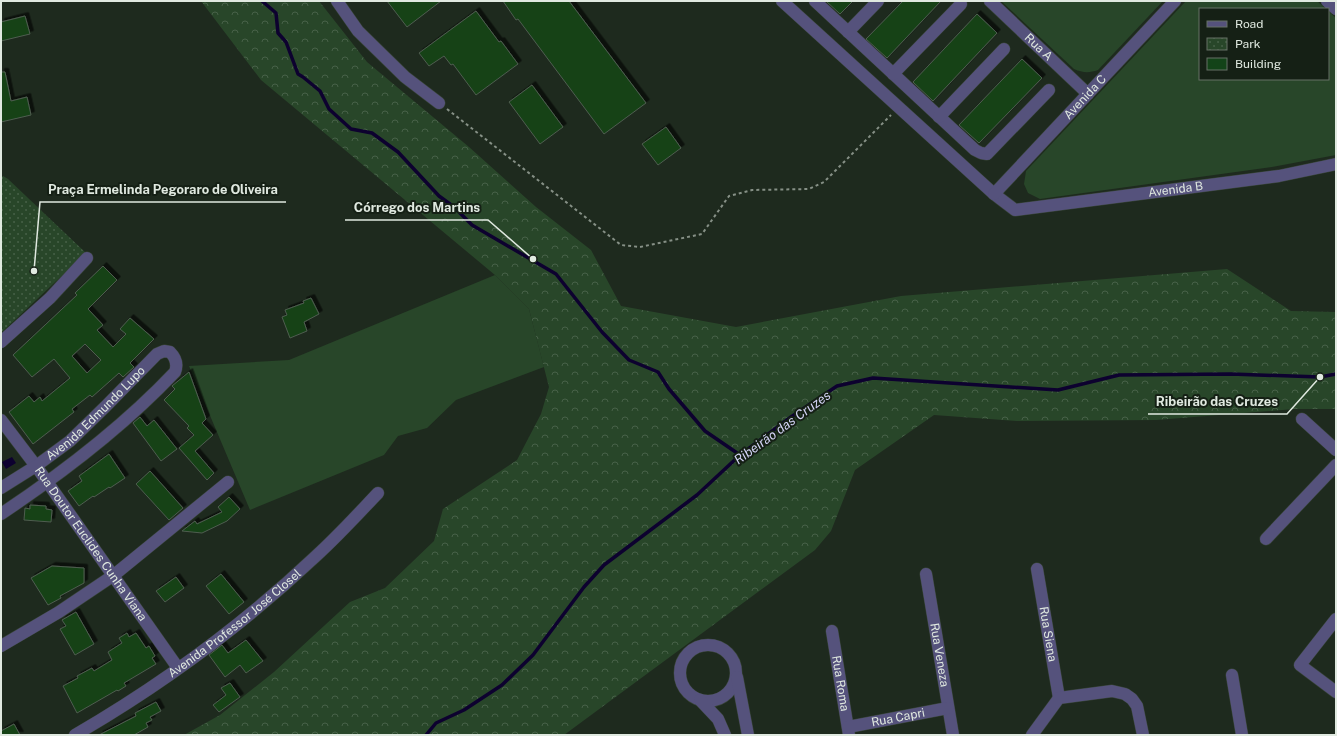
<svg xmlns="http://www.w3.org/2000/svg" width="1337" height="736" font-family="'Public Sans',sans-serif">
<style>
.grass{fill:#284629}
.forest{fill:url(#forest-crowns)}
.park{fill:url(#park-dots)}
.water{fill:#0d012f}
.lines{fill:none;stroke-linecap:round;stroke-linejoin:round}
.stream{stroke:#0d012f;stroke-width:3.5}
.building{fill:#134318;stroke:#4f5d4f;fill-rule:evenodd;filter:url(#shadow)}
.minor-casing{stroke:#394539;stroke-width:13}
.path{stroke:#869086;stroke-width:2;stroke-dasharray:3 3;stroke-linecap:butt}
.minor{stroke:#55527c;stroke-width:12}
.labels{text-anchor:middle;stroke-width:4;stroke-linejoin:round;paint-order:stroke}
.street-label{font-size:12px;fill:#e0e9e0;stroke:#152015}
.water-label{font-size:13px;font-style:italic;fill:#d5d5f7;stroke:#152015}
.leader{fill:none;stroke:#e0e9e0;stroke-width:1.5}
.callout-dot{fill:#e0e9e0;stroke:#152015;stroke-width:1.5}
.callout-label{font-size:13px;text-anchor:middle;font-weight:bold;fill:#e0e9e0;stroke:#152015;stroke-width:4;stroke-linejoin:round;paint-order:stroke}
</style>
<defs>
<pattern id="forest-crowns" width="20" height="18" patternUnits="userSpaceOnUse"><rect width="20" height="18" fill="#284629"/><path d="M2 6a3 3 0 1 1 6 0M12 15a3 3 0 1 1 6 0" fill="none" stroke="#476148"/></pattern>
<pattern id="park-dots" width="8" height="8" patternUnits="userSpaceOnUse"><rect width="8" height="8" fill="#284629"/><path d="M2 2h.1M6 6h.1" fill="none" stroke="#476148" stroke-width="1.8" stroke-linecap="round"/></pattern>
<filter id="shadow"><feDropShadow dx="3.5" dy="-3.5" stdDeviation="0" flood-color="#0009"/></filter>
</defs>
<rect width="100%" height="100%" fill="#1e2a1e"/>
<!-- grass -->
<g class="grass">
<path d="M1001,1h162l-65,69c-9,3 -15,3 -24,-1z"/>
<polygon points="1186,1 1317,1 1326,9 1200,9 1200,79 1328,79 1328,11 1336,18 1336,155 1272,167 1040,199 1028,193 1024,184 1026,171"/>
<polygon points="495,275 529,309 544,367 456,400 427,428 398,436 384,455 250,510 189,366 289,360"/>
</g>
<!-- forest -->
<polygon class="forest" points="201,1 319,1 367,62 469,147 536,207 591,250 621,306 736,327 901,296 1227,269 1291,311 1336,312 1336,409 1294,409 1156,420 1017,421 934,415 855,470 831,531 815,550 564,735 184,735 220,715 274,672 350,602 385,588 434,541 443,509 517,460 541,414 549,387 529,309 495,275 261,80"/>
<!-- park -->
<polygon class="park" points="3,176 8,179 86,253 1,333 1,177"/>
<!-- water -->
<polygon class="water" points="12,457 16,463 6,469 2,462"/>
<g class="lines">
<!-- stream -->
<g class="stream">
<polyline points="262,1 276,13 278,33 286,42 298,74 303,77 320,91 329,109 351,129 372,133 398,152 439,196 454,207 472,225 556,274 602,332 629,360 658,372 669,389 705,431 740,455"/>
<polyline points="426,735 436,723 464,710 502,685 533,655 584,587 604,565 697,495 740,455 791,417 837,386 873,378 1058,390 1119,375 1231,374 1320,377 1336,374"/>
</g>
</g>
<!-- building -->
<g class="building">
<polygon points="387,1 441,1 407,27"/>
<polygon points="503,1 569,1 646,103 604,134 518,19 516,20"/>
<polygon points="826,1 853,1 840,14"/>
<polygon points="903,1 941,1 887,58 866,39"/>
<polygon points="476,11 499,42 501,41 518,64 476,95 453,64 451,65 444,56 429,66 419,53"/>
<polygon points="977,14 997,33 933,101 913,82"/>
<polygon points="25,16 30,34 1,41 1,22"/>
<polygon points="1022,59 1042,78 979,143 959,125"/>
<polygon points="1,72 5,72 11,101 27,97 31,115 1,122"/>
<polygon points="532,85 563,127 540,144 509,102"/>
<polygon points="666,127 681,148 658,165 642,144"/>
<path d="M103,266l14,14 -29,29 15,16 -6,5 16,17 13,-13 -6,-5 10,-11 24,21 -24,24 4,4 -11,10 -4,-4 -27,24 -2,-2 -18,14 2,3 -41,32 -24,-32 20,-16 5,6 6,-5 2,4 28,-23 -16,-19 -22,18 -19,-22 64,-60 -2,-2zM85,344l16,16 -14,13 -15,-17z"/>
<polygon points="311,298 319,314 304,322 307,331 290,338 282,317 287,315 285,310 304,303 303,301"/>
<polygon points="189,372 206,419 202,423 213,435 195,451 214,473 207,480 179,448 194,435 187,428 189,426 164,400 175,389 172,386"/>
<polygon points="140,417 147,426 154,420 177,449 161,461 133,423"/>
<polygon points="109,454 125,478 110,488 109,487 94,497 93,496 79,506 68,491 82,481 79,476"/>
<polygon points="150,471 183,508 169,520 136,484"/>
<polygon points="229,497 240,509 227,521 202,533 182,531 195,521 197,524 222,512 218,507"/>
<polygon points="30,505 46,506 46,509 52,510 51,522 24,520 25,508 30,509"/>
<polygon points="52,566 84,568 84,583 60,596 61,598 48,605 31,578"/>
<polygon points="221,574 244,602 229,614 206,586"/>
<polygon points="176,577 184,588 165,602 156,591"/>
<polygon points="76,612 94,644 75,655 60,629 66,626 62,620"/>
<polygon points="127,633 129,637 136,633 146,648 149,646 155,656 152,658 156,664 124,683 126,686 118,691 117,690 77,713 63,686 78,678 77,676 92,668 94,671 112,660 108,652 122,643 119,638"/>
<polygon points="246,640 263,661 246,673 240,665 225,677 209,655 222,645 228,653"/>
<polygon points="230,683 240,697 219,712 213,705 226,695 221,688"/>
<polygon points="156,702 161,711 150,717 152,720 146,723 148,727 134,735 99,735 136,716 135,713"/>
<polygon points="14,724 20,735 1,735 1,731"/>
</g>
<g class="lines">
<defs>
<g id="minor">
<polyline points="337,1 358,31 405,77 439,103"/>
<path id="s1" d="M782,1l212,193 21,16 264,-34 57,-12"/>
<polyline points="815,1 975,150 981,153 987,154 1049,90"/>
<path id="s2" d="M990,1l98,93"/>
<polyline points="1327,1 1336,9"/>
<polyline points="848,32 878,1"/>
<polyline points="893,74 961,4"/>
<polyline points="939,117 1004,49"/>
<path id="s3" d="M994,194l181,-193"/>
<polyline points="1,342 50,298 87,258"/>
<polyline points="1302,419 1336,450"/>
<path id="s4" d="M1,420l35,46 142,202"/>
<path id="s5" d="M1,488l35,-22 34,-25 36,-35 51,-52 7,-3 6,1c6,6 8,12 5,20 -52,55 -111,100 -174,142"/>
<polyline points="1266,539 1336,465"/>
<path id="s6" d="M1037,569l22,129"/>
<path id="s7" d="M926,574l27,161"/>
<polyline points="1336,619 1300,665 1336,692"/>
<path id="s8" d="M832,631l17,104"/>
<circle cx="708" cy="673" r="28"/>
<polyline points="1,646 59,612 114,575 228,482"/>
<polyline points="1232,675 1242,735"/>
<polyline points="737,677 748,735"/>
<polyline points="700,700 718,719 725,735"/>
<path id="s9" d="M848,727l100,-19"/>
<path id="s10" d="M75,735c86,-50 169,-111 241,-179 22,-20 42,-42 62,-63"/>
<polyline points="1032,735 1059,698 1112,691 1125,694 1132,699 1137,706 1143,735"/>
</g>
</defs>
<!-- minor casing -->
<use href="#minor" class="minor-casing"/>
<!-- path -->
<polyline class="path" points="447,109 621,245 640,247 702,234 729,196 752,190 809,189 824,182 891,115"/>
<!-- minor -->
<use href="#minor" class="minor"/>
</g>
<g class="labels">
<!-- street labels -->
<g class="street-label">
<text dy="4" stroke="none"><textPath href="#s2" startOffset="67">Rua A</textPath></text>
<text dy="4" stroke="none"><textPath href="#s3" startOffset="133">Avenida C</textPath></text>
<text dy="4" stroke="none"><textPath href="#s1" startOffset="475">Avenida B</textPath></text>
<text dy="4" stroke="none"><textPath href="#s5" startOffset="121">Avenida Edmundo Lupo</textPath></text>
<text dy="4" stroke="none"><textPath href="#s4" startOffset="153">Rua Doutor Euclides Cunha Viana</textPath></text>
<text dy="4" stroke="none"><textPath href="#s10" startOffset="195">Avenida Professor José Closel</textPath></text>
<text dy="4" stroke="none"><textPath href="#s6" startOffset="66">Rua Siena</textPath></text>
<text dy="4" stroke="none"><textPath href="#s7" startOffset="82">Rua Veneza</textPath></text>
<text dy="4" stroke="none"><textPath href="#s8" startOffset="53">Rua Roma</textPath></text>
<text dy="4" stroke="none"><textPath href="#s9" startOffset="51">Rua Capri</textPath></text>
</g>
<!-- water labels -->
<g class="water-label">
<text transform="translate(782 427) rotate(-36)" y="5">Ribeirão das Cruzes</text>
</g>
</g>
<!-- callouts -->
<path class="leader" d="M34 271L40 202H286M533 259L488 220H345M1320 377L1287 414H1148"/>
<g class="callout-dot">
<circle cx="34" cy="271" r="4"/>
<circle cx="533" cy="259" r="4"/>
<circle cx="1320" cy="377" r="4"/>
</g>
<g class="callout-label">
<text x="163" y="194">Praça Ermelinda Pegoraro de Oliveira</text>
<text x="417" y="212">Córrego dos Martins</text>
<text x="1217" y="406">Ribeirão das Cruzes</text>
</g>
<!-- border -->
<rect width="1337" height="736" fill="none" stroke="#e0e9e0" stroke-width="4"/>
<!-- legend -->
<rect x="1199" y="8" width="130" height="72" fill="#152015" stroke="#667066"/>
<rect x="1207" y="21" width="20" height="6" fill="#55527c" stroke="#667066"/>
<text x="1235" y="28" font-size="12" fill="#e0e9e0">Road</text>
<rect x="1207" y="38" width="20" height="12" fill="url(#park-dots)" stroke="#667066"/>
<text x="1235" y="48" font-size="12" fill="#e0e9e0">Park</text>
<rect x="1207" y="58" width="20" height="12" fill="#134318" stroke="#667066"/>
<text x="1235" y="68" font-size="12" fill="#e0e9e0">Building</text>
</svg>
